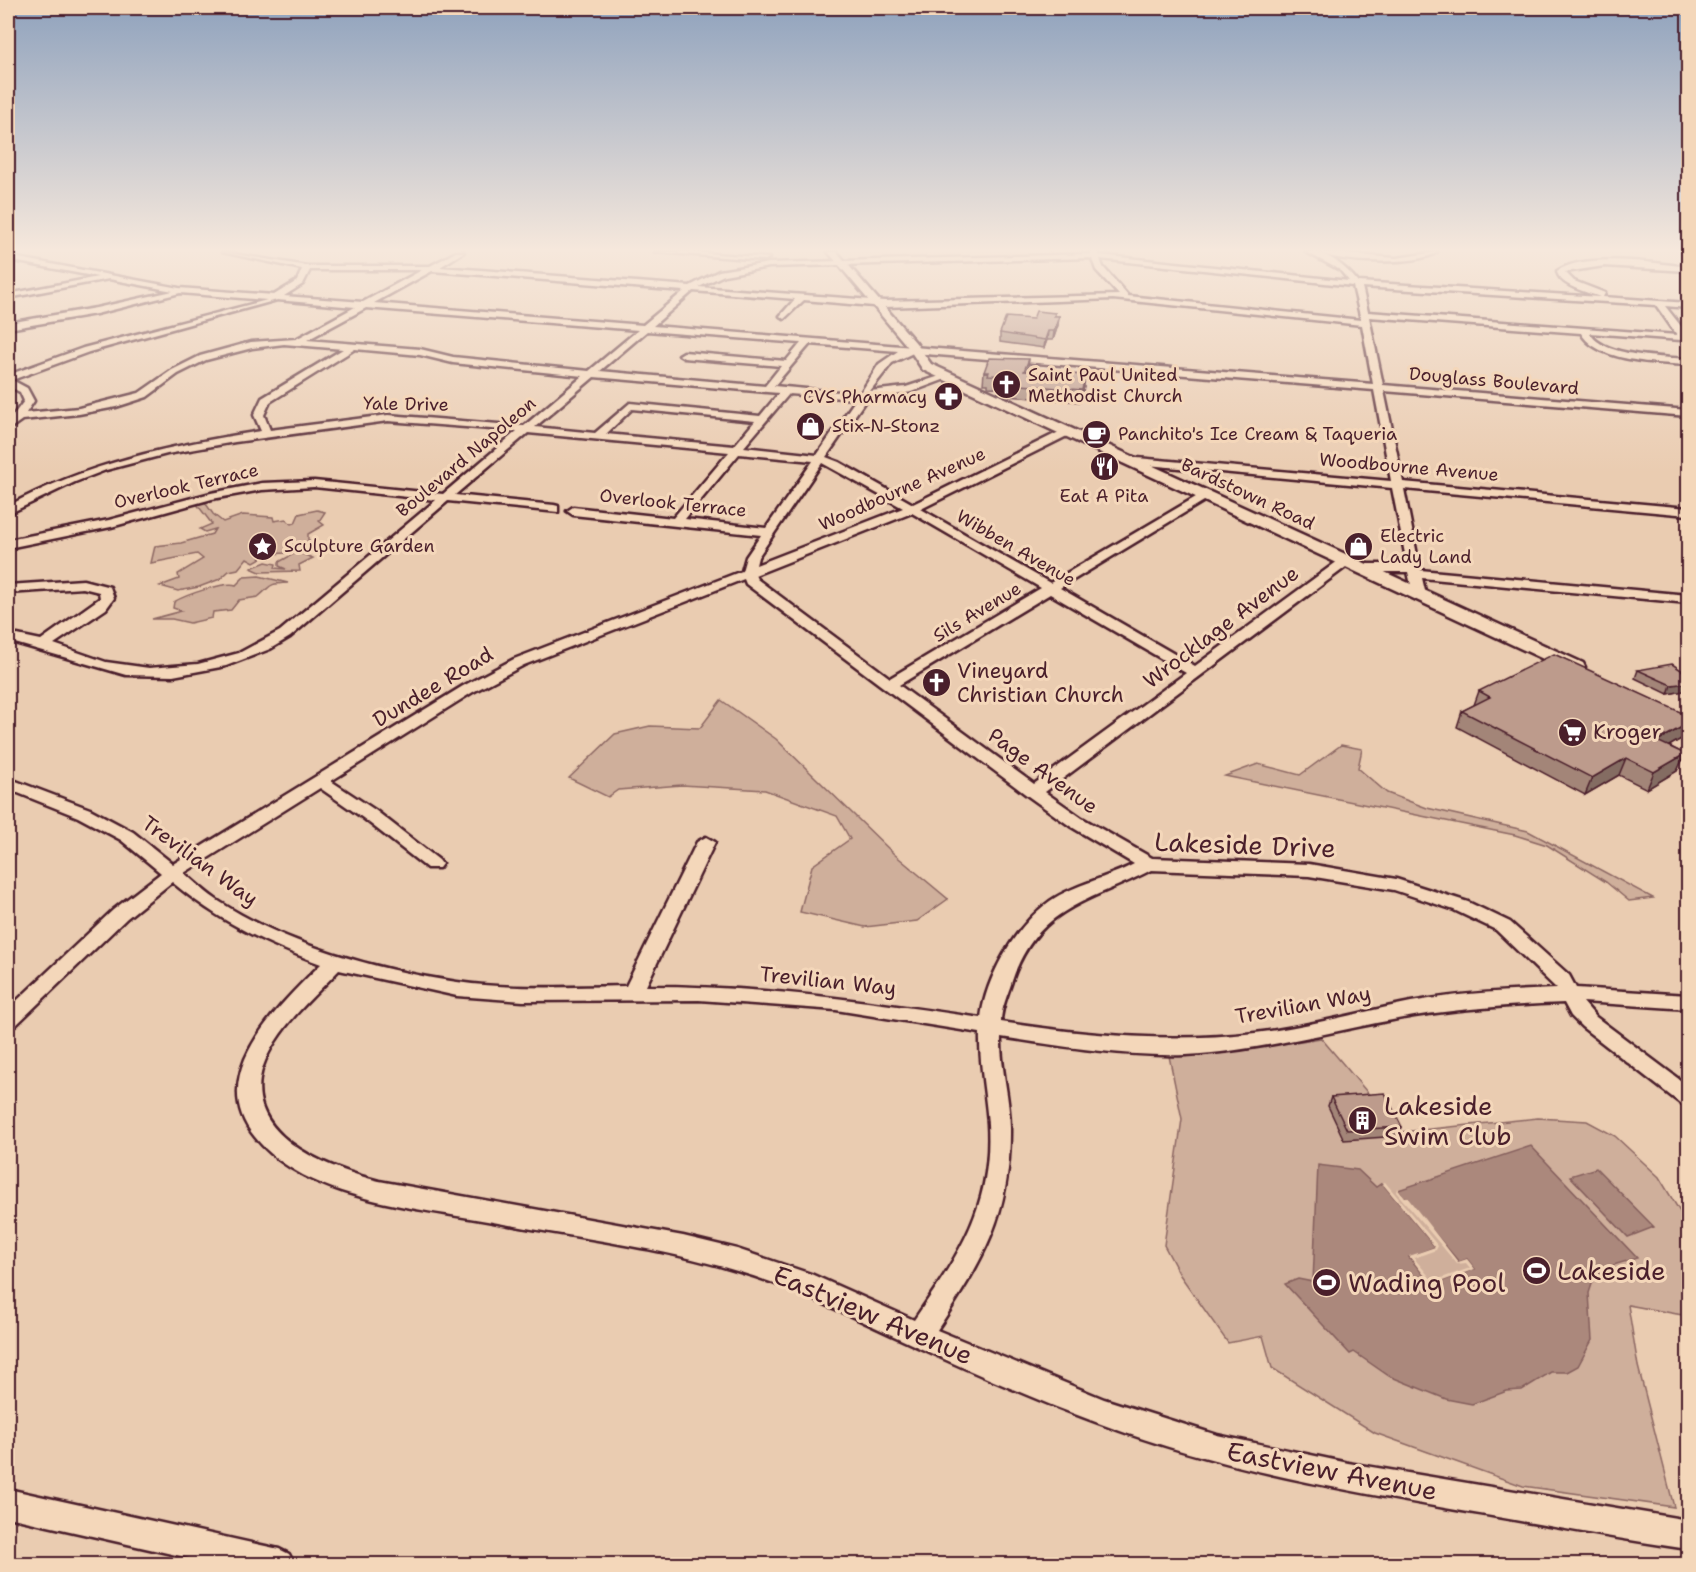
<svg xmlns="http://www.w3.org/2000/svg" width="1696" height="1572" font-family="'Shantell Sans',sans-serif">
<style>
.green{fill:#cfaf9b;stroke:#8c6763;stroke-width:1.5}
.water{fill:#ab887c;stroke:#845e5c;stroke-width:1.5}
.pier{fill:#eaccb1}
.lines{fill:none;stroke-linecap:round;stroke-linejoin:round}
.minor-casing{stroke:#4a1f2b;stroke-width:5}
.major-casing{stroke:#4a1f2b;stroke-width:5}
.minor{fill:#f4d7ba;fill-rule:evenodd}
.major{fill:#f4d7ba;fill-rule:evenodd}
.wall{fill:#a38578;stroke:#4a1f2b;stroke-width:1.5}
.shaded-wall{fill:#846c62;stroke:#4a1f2b;stroke-width:1.5}
.building{fill:#bd9b8c;stroke:#4a1f2b;stroke-width:1.5}
.labels{text-anchor:middle;stroke-width:6;stroke-linejoin:round;paint-order:stroke}
.far-poi-label{font-size:18px;fill:#4a1f2b;stroke:#f4d7ba;text-anchor:start}
.far-street-label{font-size:18px;fill:#4a1f2b;stroke:#f4d7ba}
.street-label{font-size:21px;fill:#4a1f2b;stroke:#f4d7ba}
.poi-label{font-size:21px;fill:#4a1f2b;stroke:#f4d7ba;text-anchor:start}
.near-street-label{font-size:26px;fill:#4a1f2b;stroke:#f4d7ba}
.near-poi-label{font-size:26px;fill:#4a1f2b;stroke:#f4d7ba;text-anchor:start}
</style>
<rect width="100%" height="100%" fill="#eaccb1"/>
<filter id="ink" filterUnits="userSpaceOnUse"><feTurbulence type="fractalNoise" baseFrequency=".0167" numOctaves="2"/><feDisplacementMap in="SourceGraphic" scale="12" xChannelSelector="R" yChannelSelector="G"/><feConvolveMatrix kernelMatrix="1 2 1 2 8 2 1 2 1" color-interpolation-filters="sRGB"/></filter>
<g filter="url(#ink)">
<!-- green -->
<g class="green">
<polygon points="204,501 213,514 223,522 243,515 273,517 274,521 286,519 291,524 295,523 299,514 317,510 325,512 319,521 324,525 308,534 308,540 311,541 291,546 286,553 268,554 254,562 247,558 238,569 229,571 220,579 199,587 178,591 160,586 179,579 178,574 203,559 197,554 151,563 155,546 181,543 212,534 215,529 205,532 200,529 212,524 196,503"/>
<polygon points="297,552 313,558 299,565 300,571 260,572 251,568 266,562 276,564 275,568 286,569 279,566 279,562"/>
<path d="M259,576l29,7c-22,1 -15,2 -30,14l-19,3 -8,10 -18,2 -1,6 -22,5 -18,-4h-20l30,-8 -9,-3 1,-6c11,-7 52,-21 62,-17l8,-8z"/>
<polygon points="721,700 776,739 894,854 948,899 917,921 865,927 800,912 812,866 850,839 837,816 765,790 682,785 618,790 608,797 569,778 615,734 650,726 700,728"/>
<polygon points="1341,745 1362,749 1358,768 1387,793 1427,808 1528,831 1653,898 1629,901 1606,882 1547,845 1515,835 1225,776 1258,764 1300,775"/>
<polygon points="1321,1038 1401,1132 1538,1118 1587,1121 1615,1136 1659,1177 1688,1225 1688,1316 1628,1305 1638,1366 1674,1507 1523,1486 1375,1433 1272,1368 1263,1336 1228,1343 1180,1275 1164,1245 1182,1119 1169,1056 1218,1054"/>
</g>
<!-- water -->
<g class="water">
<polygon points="1531,1146 1637,1258 1607,1267 1593,1281 1589,1293 1592,1340 1578,1366 1567,1372 1551,1372 1522,1390 1507,1391 1472,1404 1446,1399 1389,1376 1354,1352 1350,1354 1285,1284 1298,1279 1313,1282 1318,1165 1358,1170 1376,1187 1382,1183 1435,1247 1409,1257 1432,1285 1475,1269 1467,1259 1459,1262 1398,1190"/>
<polygon points="1596,1168 1654,1227 1628,1237 1570,1176"/>
</g>
<!-- pier -->
<polygon class="pier" points="1385,1182 1438,1246 1436,1250 1414,1258 1433,1281 1470,1268 1466,1263 1457,1264 1396,1192 1397,1188 1404,1197 1407,1197 1458,1262 1467,1259 1475,1269 1432,1285 1409,1256 1435,1247 1382,1183"/>
<g class="lines">
<defs>
<g id="minor">
<path d="M222,252l85,14h123l26,-14h8l-24,15 250,19 29,-15 50,-8 322,-9v-2h6l2,3 250,26 -9,-11 -34,-18c20,-2 40,15 52,30l242,15c-13,-5 -41,-11 -43,-26 27,-19 99,-8 131,-4v4l-84,-5 -39,6 9,9 31,12 -2,4 85,6v5l-23,-2 23,29v11l-7,-6 -91,-7c13,24 74,24 98,26v6c-30,-2 -91,-3 -107,-32l-212,-16 14,68 305,25v6l-304,-25 19,91 285,26v7l-284,-26 16,81 268,25v8l-266,-25 4,17 -2,3h-10l-6,-26h-47l-6,-4 6,-4h46l-15,-76 -266,-25 -5,-3 5,-3 265,24 -17,-91 -461,-37 -21,10 -22,28 36,-4 40,-13 5,3 -40,15 -46,9 -39,56 13,5 74,42 150,-74h8v4l-150,75 129,74 151,-89h8v4l-149,90 135,78 147,-108h8v6l-305,228 37,26 70,40 157,6 87,15 72,23 42,20 59,53 7,13 112,7v14l-105,-7 13,15 92,69v19l-8,-2 -98,-76 -11,-11 -7,-13c-50,2 -100,5 -150,13 -76,13 -150,35 -228,39 -58,2 -128,-9 -185,-18 -1,30 9,60 9,91 1,87 -27,132 -73,202l167,69 113,36 131,28 340,57v29c-73,-10 -146,-25 -220,-37 -124,-22 -248,-43 -367,-88 -69,-25 -138,-56 -205,-87 -52,-24 -104,-50 -159,-66 -79,-24 -163,-34 -244,-49 -74,-14 -188,-22 -238,-85 -51,-62 24,-131 66,-173 -58,-22 -101,-42 -149,-82l-45,36 -112,108 -7,2v-19l105,-99 48,-37 -40,-33 -43,-23 -70,-28v-11l82,31 43,23 40,32 290,-178 51,-27 228,-88 4,-14 15,-22 -188,-20 -6,-4 6,-4 100,11 56,-66 -201,-19 -73,62 99,10 4,1v6l-110,-11 -158,136 -20,12 -44,17 -53,10 -47,-1 -118,-34v-8l33,7 59,-42 -1,-6 -16,-4 -75,5v-8l75,-5 27,7 4,11 -8,11 -52,35 52,18 43,6 49,-4 41,-11 41,-22 156,-131 -122,-13 -52,3 -50,9 -101,28 -103,21v-8l101,-20 102,-27 51,-10 52,-2 129,13 74,-63 -129,-10 -153,21 -68,12 -61,16 -31,12 -67,32v-8c79,-43 164,-61 253,-75l-7,-16 8,-17 81,-49 -59,-5 -32,4 -46,12 -28,14 -31,23 -31,10 -37,7 -57,6 -14,10v-8l16,-21 -4,-9 -12,-6v-11l75,-27 184,-48 -87,-7 -84,21 -88,15v-6l88,-15 77,-17 -64,-12 -101,19v-4l90,-17 -90,-17v-4l171,32 95,7 23,-14 5,-12zM1089,258l3,1 4,11 23,25 -234,6 -186,-14 25,-12 45,-8zM1100,259l253,27 8,34 -233,-24 -25,-29zM310,270h112l-59,32 -79,-6 19,-12zM432,271l252,20 -41,34 -269,-22zM1362,287l294,18 21,30 -309,-23zM693,291l102,8 -15,17 4,3 20,-19 81,7 228,-8 249,26 11,59 -720,-58zM277,300l78,7 -59,32 -45,3 -51,14 -28,14 -33,23 -60,15 -53,5 8,-12 -7,-13 -15,-8 77,-28zM366,308l272,22 -49,41 -136,-14 -33,-8 -113,-9zM647,331l154,12 -15,18 -102,-9 -5,3 5,3 97,8 -16,20 -165,-15zM810,344l88,7 -19,13 -19,30 -86,-8zM355,349l65,6 33,8 130,13 -59,50 -136,-11 -118,15 -6,-15 6,-13zM594,377l173,15 12,1 -19,23 -130,-13 -35,30 -60,-6zM789,394l67,5 -39,56 -73,-8zM632,409l123,12 -21,25 -128,-12zM739,454l74,7 -47,67 -81,-9zM822,463l81,45 -147,57 2,-8zM912,513l129,75 -151,90 -133,-99 -2,-4zM744,579l2,5 282,212 42,30 64,38c-26,14 -59,20 -84,37 -34,24 -64,76 -69,117 -113,-17 -220,-32 -335,-32l69,-144 -9,-5 -9,5 -71,144c-56,1 -113,4 -169,-4 -79,-12 -170,-37 -237,-80 -13,-8 -24,-19 -36,-29l136,-85 43,30 64,50h12l3,-4 -3,-4 -64,-50 -44,-29 142,-89 51,-27zM1050,594l136,79 -152,111 -135,-99zM1151,870l158,6 85,14 60,20 42,20 61,59c-49,2 -98,4 -146,13 -51,10 -104,25 -156,31 -85,10 -170,2 -254,-11 0,-14 7,-28 11,-41 25,-75 78,-79 139,-111zM339,970l118,26 66,5 176,-1 137,10 144,23c-1,30 6,61 8,91 5,83 -30,132 -74,196l-103,-46 -74,-25 -54,-13 -304,-55c-65,-17 -157,-56 -104,-139 17,-27 42,-49 64,-72z"/>
<polygon points="655,252 690,252 769,258 765,260"/>
<path d="M1318,252l78,6 41,-6c-18,14 -100,11 -119,0z"/>
<polygon points="8,1489 279,1549 289,1554 294,1564 216,1564 8,1517"/>
</g>
<polygon id="major" points="828,252 837,252 916,343 931,364 1583,663 1585,667 1583,671 1569,671 923,370 907,346"/>
</defs>
<!-- minor casing -->
<use href="#minor" class="minor-casing"/>
<!-- major casing -->
<use href="#major" class="major-casing"/>
<!-- minor -->
<use href="#minor" class="minor"/>
<!-- major -->
<use href="#major" class="major"/>
</g>
<!-- wall -->
<g class="wall">
<polygon points="1055,313 1055,316 1059,316 1058,325 1053,340 1047,340 1044,348 1000,342 1000,333"/>
<polygon points="1028,371 1084,387 1080,402 1008,396 1007,388 988,387 988,384 983,384 984,372"/>
<polygon points="1638,670 1689,675 1689,690 1668,694 1635,678"/>
<polygon points="1479,691 1689,716 1689,733 1688,735 1669,746 1685,754 1677,771 1647,789 1619,775 1585,795 1457,727 1462,711 1474,705"/>
<polygon points="1331,1097 1402,1127 1399,1136 1344,1140 1328,1106"/>
</g>
<!-- shaded-wall -->
<g class="shaded-wall">
<polygon points="1059,316 1058,325 1053,340 1054,331"/>
<polygon points="1048,331 1047,340 1044,348 1045,340"/>
<polygon points="1029,359 1028,371 1024,371"/>
<polygon points="1085,375 1084,387 1080,402 1082,390"/>
<polygon points="1689,683 1689,690 1668,694 1671,685"/>
<polygon points="1689,723 1689,733 1688,735 1650,757 1657,741"/>
<polygon points="1685,754 1677,771 1647,789 1654,772"/>
<polygon points="1626,758 1619,775 1585,795 1592,778"/>
</g>
<!-- building -->
<g class="building">
<polygon points="1036,311 1055,313 1054,316 1059,316 1054,331 1048,331 1045,340 1000,333 1006,317 1033,319"/>
<polygon points="989,358 1029,359 1024,371 1085,375 1082,390 1009,384 1008,376 988,375 989,372 984,372"/>
<polygon points="1554,654 1689,716 1689,723 1657,741 1685,754 1654,772 1626,758 1592,778 1462,711 1490,697 1479,691"/>
<polygon points="1672,664 1689,675 1689,683 1671,685 1638,670"/>
<polygon points="1385,1093 1402,1127 1347,1130 1331,1097"/>
</g>
</g>
<!-- sky -->
<linearGradient id="sky" x2="0" y2="1"><stop stop-color="#8fa2bd"/><stop offset="0.53" stop-color="#f6e8dc"/><stop offset="1" stop-color="#f6e8dc" stop-opacity="0"/></linearGradient>
<rect width="1696" height="472" fill="url(#sky)"/>
<!-- icons -->
<defs>
<symbol id="church-disc" viewBox="-11 -11 22 22"><circle r="9.5" fill="#4a1f2b" stroke="#f4d7ba"/><path d="M-1.2-6h2.4v3.5h3.3v2.4h-3.3V6h-2.4V-.1h-3.3v-2.4h3.3Z" fill="#fff"/></symbol>
<symbol id="pharmacy-disc" viewBox="-11 -11 22 22"><circle r="9.5" fill="#4a1f2b" stroke="#f4d7ba"/><path d="M-2-6h4v4h4v4h-4v4h-4v-4h-4v-4h4Z" fill="#fff"/></symbol>
<symbol id="shop-disc" viewBox="-11 -11 22 22"><circle r="9.5" fill="#4a1f2b" stroke="#f4d7ba"/><path d="M-5-2.5h2.3a2.7 3.5 0 0 1 5.4 0H5L5.5 6h-11ZM-1.5-2.5h3a1.5 2.3 0 0 0-3 0Z" fill="#fff"/></symbol>
<symbol id="cafe-disc" viewBox="-11 -11 22 22"><circle r="9.5" fill="#4a1f2b" stroke="#f4d7ba"/><path d="M-5.5-4.5H6V0H3Q3 3.5 0 3.5H-2.5Q-5.5 3.5-5.5 0ZM3-3.2v2h1.7v-2ZM-6 4.5H4V6H-6Z" fill="#fff"/></symbol>
<symbol id="restaurant-disc" viewBox="-11 -11 22 22"><circle r="9.5" fill="#4a1f2b" stroke="#f4d7ba"/><path d="M-5-6h1v4h1v-4h1v4h1v-4h1v5L-1.5 .5V6h-2V.5L-5-1ZM5-6V6H3V1.5H1.5Q1.5-4 5-6Z" fill="#fff"/></symbol>
<symbol id="sight-disc" viewBox="-11 -11 22 22"><circle r="9.5" fill="#4a1f2b" stroke="#f4d7ba"/><path d="M0-6L1.8-2.2L6-1.7L2.9 1.2L3.7 5.4L0 3.3L-3.7 5.4L-2.9 1.2L-6-1.7L-1.8-2.2Z" fill="#fff"/></symbol>
<symbol id="supermarket-disc" viewBox="-11 -11 22 22"><circle r="9.5" fill="#4a1f2b" stroke="#f4d7ba"/><path d="M-6-5.5h2.5l.6 2H6L4.5 2H-2.5L-4.4-4H-6ZM-1.5 3.2a1.3 1.3 0 1 0 .1 0ZM3 3.2a1.3 1.3 0 1 0 .1 0Z" fill="#fff"/></symbol>
<symbol id="building-disc" viewBox="-11 -11 22 22"><circle r="9.5" fill="#4a1f2b" stroke="#f4d7ba"/><path d="M-4-6H4V6H1V3H-1V6H-4ZM-2.5-4.3h1.7v1.8h-1.7ZM.8-4.3h1.7v1.8H.8ZM-2.5-1h1.7V.8h-1.7ZM.8-1h1.7V.8H.8Z" fill="#fff"/></symbol>
<symbol id="stadium-disc" viewBox="-11 -11 22 22"><circle r="9.5" fill="#4a1f2b" stroke="#f4d7ba"/><path d="M0-5a6.5 5 0 1 0 0 10a6.5 5 0 1 0 0-10ZM-3.5-1.8h7v3.6h-7Z" fill="#fff"/></symbol>
</defs>
<g fill-rule="evenodd">
<use href="#church-disc" x="990" y="368" width="33" height="33"/>
<use href="#pharmacy-disc" x="932" y="380" width="33" height="33"/>
<use href="#shop-disc" x="794" y="410" width="33" height="33"/>
<use href="#cafe-disc" x="1080" y="418" width="33" height="33"/>
<use href="#restaurant-disc" x="1088" y="450" width="33" height="33"/>
<use href="#sight-disc" x="246" y="530" width="33" height="33"/>
<use href="#shop-disc" x="1342" y="530" width="33" height="33"/>
<use href="#church-disc" x="920" y="666" width="33" height="33"/>
<use href="#supermarket-disc" x="1556" y="716" width="33" height="33"/>
<use href="#building-disc" x="1346" y="1104" width="33" height="33"/>
<use href="#stadium-disc" x="1520" y="1254" width="33" height="33"/>
<use href="#stadium-disc" x="1310" y="1266" width="33" height="33"/>
</g>
<g class="labels">
<!-- far-poi labels -->
<g class="far-poi-label">
<text x="1028" y="381">Saint Paul United<tspan x="1028" dy="21">Methodist Church</tspan></text>
<text x="927" y="403" text-anchor="end">CVS Pharmacy</text>
<text x="832" y="432">Stix-N-Stonz</text>
<text x="1118" y="440">Panchito's Ice Cream &amp; Taqueria</text>
<text x="1104" y="502" text-anchor="middle">Eat A Pita</text>
<text x="1380" y="542">Electric<tspan x="1380" dy="21">Lady Land</tspan></text>
<text x="284" y="552">Sculpture Garden</text>
</g>
<!-- far-street labels -->
<g class="far-street-label">
<text transform="translate(1494 381) rotate(5)" y="6">Douglass Boulevard</text>
<text transform="translate(406 404) rotate(1)" y="6">Yale Drive</text>
<text transform="translate(466 457) rotate(-40)" y="6">Boulevard Napoleon</text>
<text transform="translate(1409 467) rotate(5)" y="6">Woodbourne Avenue</text>
<text transform="translate(186 486) rotate(-13)" y="6">Overlook Terrace</text>
<text transform="translate(902 489) rotate(-24)" y="6">Woodbourne Avenue</text>
<text transform="translate(1248 494) rotate(25)" y="6">Bardstown Road</text>
<text transform="translate(673 503) rotate(6)" y="6">Overlook Terrace</text>
<text transform="translate(1016 548) rotate(30)" y="6">Wibben Avenue</text>
<text transform="translate(977 612) rotate(-31)" y="6">Sils Avenue</text>
</g>
<!-- street labels -->
<g class="street-label">
<text transform="translate(1221 627) rotate(-37)" y="7">Wrocklage Avenue</text>
<text transform="translate(433 687) rotate(-31)" y="7">Dundee Road</text>
<text transform="translate(1043 771) rotate(36)" y="7">Page Avenue</text>
<text transform="translate(200 861) rotate(36)" y="7">Trevilian Way</text>
<text transform="translate(828 981) rotate(6)" y="7">Trevilian Way</text>
<text transform="translate(1303 1005) rotate(-10)" y="7">Trevilian Way</text>
</g>
<!-- poi labels -->
<g class="poi-label">
<text x="957" y="678">Vineyard<tspan x="957" dy="24">Christian Church</tspan></text>
<text x="1593" y="739">Kroger</text>
</g>
<!-- near-street labels -->
<g class="near-street-label">
<text transform="translate(1245 845) rotate(2)" y="9">Lakeside Drive</text>
<text transform="translate(873 1315) rotate(23)" y="9">Eastview Avenue</text>
<text transform="translate(1332 1471) rotate(11)" y="9">Eastview Avenue</text>
</g>
<!-- near-poi labels -->
<g class="near-poi-label">
<text x="1384" y="1115">Lakeside<tspan x="1384" dy="30">Swim Club</tspan></text>
<text x="1557" y="1280">Lakeside</text>
<text x="1348" y="1292">Wading Pool</text>
</g>
</g>
<!-- margin -->
<rect width="1696" height="1572" fill="none" stroke="#f4d7ba" stroke-width="30"/>
<rect x="15" y="15" width="1666" height="1542" fill="none" stroke="#4a1f2b" stroke-width="2" filter="url(#ink)"/>
</svg>
